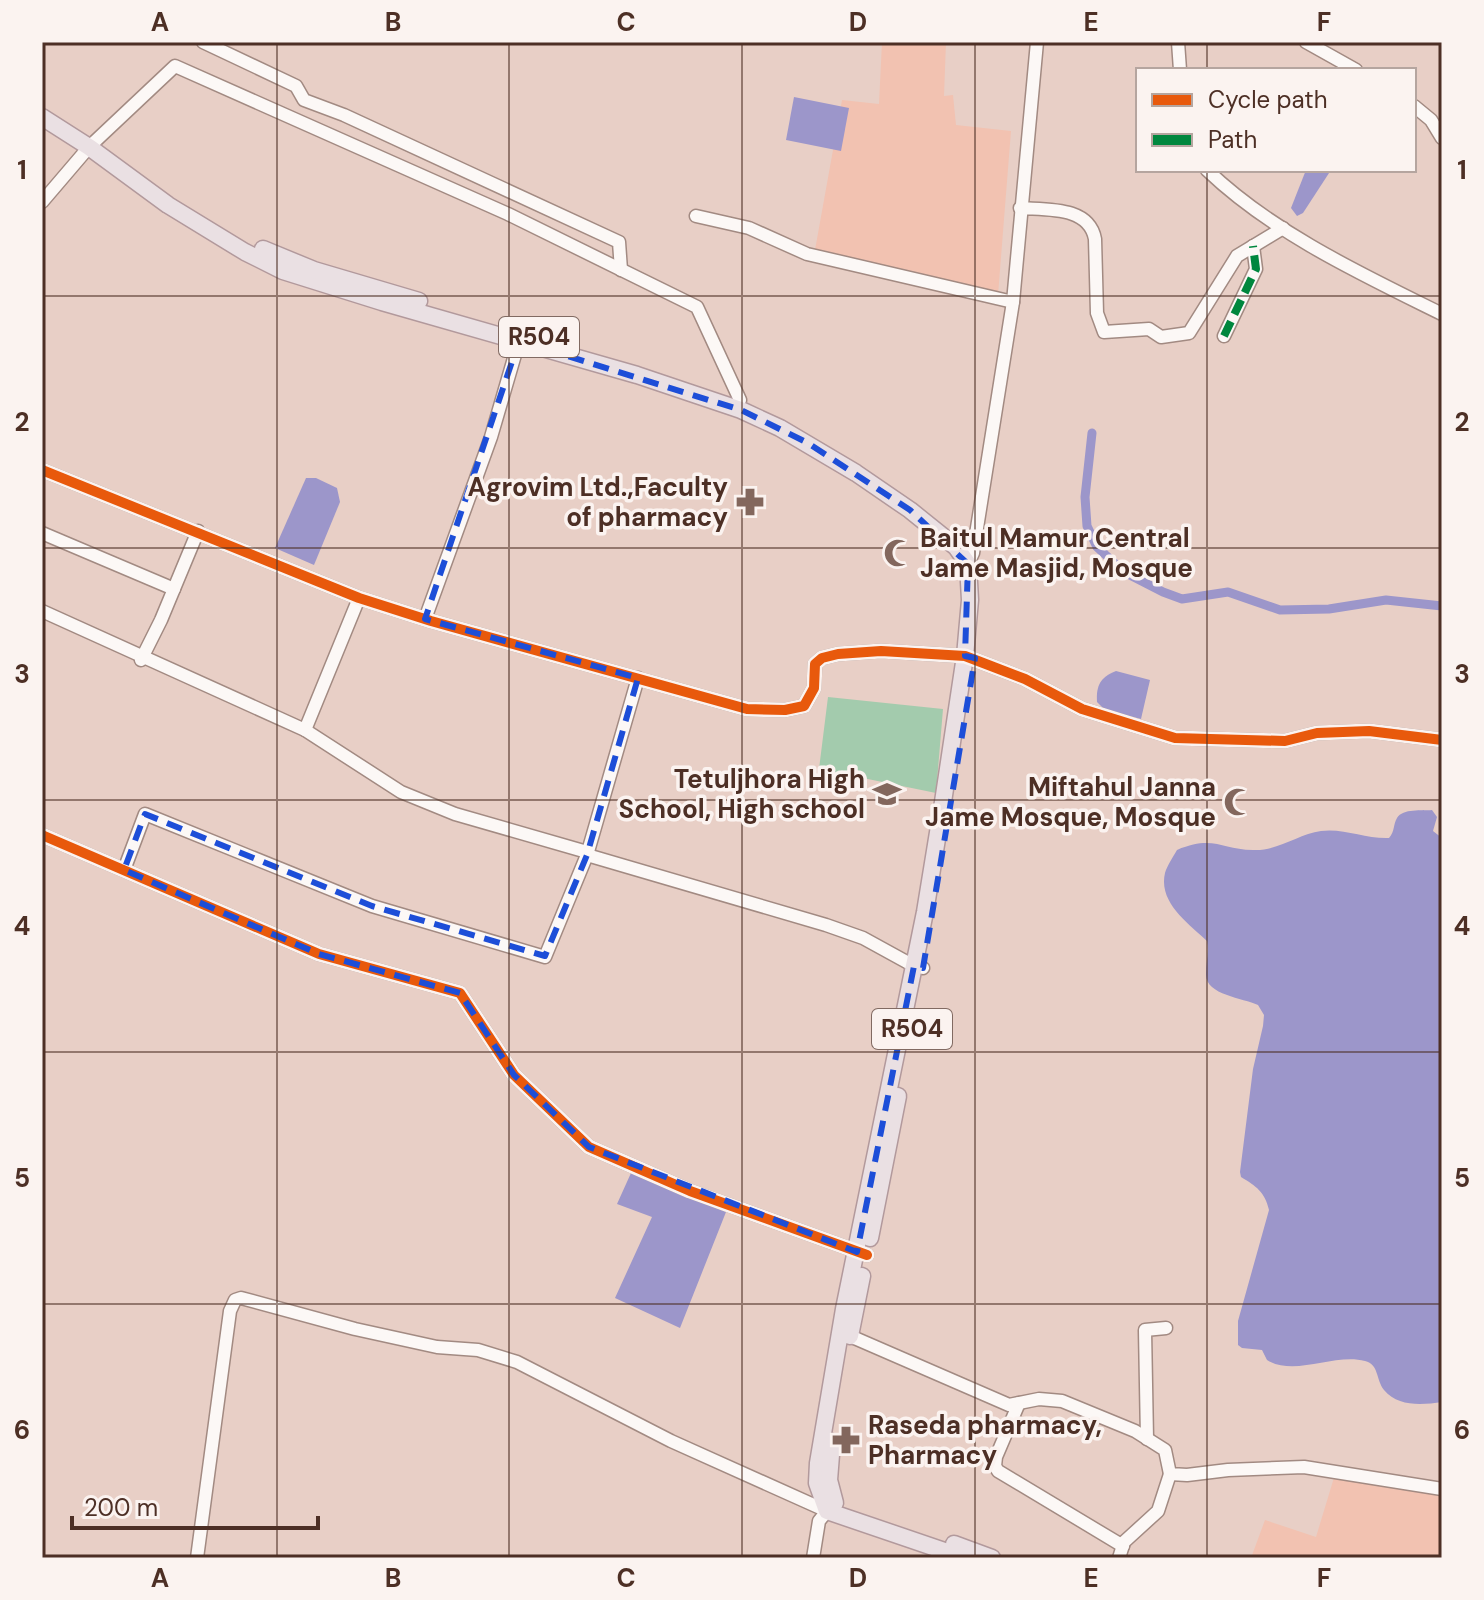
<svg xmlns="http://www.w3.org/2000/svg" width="1484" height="1600" font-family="'DM Sans',sans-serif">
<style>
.built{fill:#f2c2b1}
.green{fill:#a3cbad}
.water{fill:#9c96ca}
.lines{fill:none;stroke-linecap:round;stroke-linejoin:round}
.canal{stroke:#9c96ca;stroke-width:9}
.minor-casing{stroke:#a28a82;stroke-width:15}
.major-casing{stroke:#b2999c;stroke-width:19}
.minor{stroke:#fcf8f6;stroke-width:12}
.major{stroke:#eae0e3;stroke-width:16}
.quiet{stroke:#00873e;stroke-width:8;stroke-dasharray:16 8;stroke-linecap:butt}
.cycleway-casing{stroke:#fbf3f0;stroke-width:15}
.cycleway{stroke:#e8590c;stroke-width:10}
.marked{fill:none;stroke:#1d4ed8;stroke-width:6;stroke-dasharray:16 10;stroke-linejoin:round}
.grid{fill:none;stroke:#4d2f25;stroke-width:2;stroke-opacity:0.55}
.labels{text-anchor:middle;stroke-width:7;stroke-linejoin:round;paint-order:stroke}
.shield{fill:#fbf3f0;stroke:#816a62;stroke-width:2}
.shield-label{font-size:24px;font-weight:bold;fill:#4d2f25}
.poi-label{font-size:26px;font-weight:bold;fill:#4d2f25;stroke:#fbf3f0;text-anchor:end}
.neatline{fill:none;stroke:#4d2f25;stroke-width:3}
.grid-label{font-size:26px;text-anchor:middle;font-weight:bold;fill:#4d2f25}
</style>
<rect width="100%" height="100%" fill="#e8cfc6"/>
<!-- built -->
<g class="built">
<polygon points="882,42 946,42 944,96 953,95 956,125 1011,131 998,295 815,250 842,100 879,104"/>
<polygon points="1336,1471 1442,1483 1442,1558 1251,1558 1265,1520 1316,1537"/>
</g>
<!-- green -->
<polygon class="green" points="828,697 943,709 936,793 819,769"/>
<!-- water -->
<g class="water">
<polygon points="794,97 849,108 841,151 786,140"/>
<polygon points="1306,170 1331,170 1303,213 1297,216 1291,208"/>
<polygon points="306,478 316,478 337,488 340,502 314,565 275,548"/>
<path d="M1116,671l34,9 -9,39 -36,-9 -8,-8c-1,-16 3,-25 19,-31z"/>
<path d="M1432,810l5,7 -4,14 9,7v564c-20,3 -44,5 -58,-12 -8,-10 -5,-26 -19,-29 -31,-8 -70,16 -98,-1l-5,-10 -20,-2 -4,-3v-24l31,-111c-4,-18 -13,-24 -28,-33l-1,-5 13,-103 10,-43 1,-11 -6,-10c-15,-7 -53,-10 -52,-31 0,-12 3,-21 1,-33 -18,-17 -49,-38 -42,-68 2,-7 8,-16 12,-23 38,-16 45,1 79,0 23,0 43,-16 65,-19 23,-3 45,8 68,7 6,-7 4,-13 8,-20 6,-10 25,-7 35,-8z"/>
<polygon points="631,1173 726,1212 680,1328 615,1298 652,1217 617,1204"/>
</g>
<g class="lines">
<!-- canal -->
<polyline class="canal" points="1092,433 1085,497 1087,526 1097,547 1124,572 1163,592 1182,599 1228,592 1280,610 1329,609 1386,600 1442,606"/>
<defs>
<g id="minor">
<polyline points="203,42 296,86 304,100 344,115 619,242 621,270"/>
<polyline points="1178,42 1180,70"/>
<polyline points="1306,42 1356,70"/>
<polyline points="1414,106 1431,120 1442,138"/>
<path d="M1207,170c66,63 154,104 235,144"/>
<polyline points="42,202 89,147 175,66 508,214 697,307 740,400"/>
<path d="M1020,208c27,2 69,-2 75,31l2,74 7,19 45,-3 12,8 28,-4 48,-77 46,-28"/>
<polyline points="696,216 749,228 807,254 1013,302"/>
<polyline points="1224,336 1256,269 1253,246"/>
<polyline points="42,470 359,598 431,621 747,709 785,710 804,706 814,688 815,664 822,658 838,654 881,651 965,656 1025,679 1082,709 1175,738 1285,741 1317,733 1369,731 1442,740"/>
<polyline points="42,533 174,589"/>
<polyline points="968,564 973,553 1013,302 1037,42"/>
<polyline points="42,611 305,730 359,598"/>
<polyline points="425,619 491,437 519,341"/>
<polyline points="141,660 161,620 198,531"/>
<polyline points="305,730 401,792 455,814 587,852"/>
<polyline points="42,835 319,954 460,993 514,1075 589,1147 690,1191 867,1255"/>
<polyline points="587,855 826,925 863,938 914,966 923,968"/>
<polyline points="124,870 145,814 372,906 545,957 587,855 638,678"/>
<polyline points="850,1336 1009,1405 1039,1399 1062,1401 1135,1431 1165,1450 1170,1474 1187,1475 1228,1470 1304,1467 1442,1489"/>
<polyline points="1019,1403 996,1457 995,1466 998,1471 1123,1546"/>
<polyline points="1147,1439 1145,1330 1166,1328"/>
<polyline points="197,1558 230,1311 235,1300 241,1298 355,1329 437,1347 478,1350 517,1362 671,1441 827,1511 819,1521 813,1558"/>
<polyline points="1119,1558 1124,1542 1158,1511 1170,1474"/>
</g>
<g id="major">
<polyline points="42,117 89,147 168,205 245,252 283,271 382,302 637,375 741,410 780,428 856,473 910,510 956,547 968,564 970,600 965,656 943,802 925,912 844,1309 818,1463 817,1483 827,1511 965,1558"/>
<polyline points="263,249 314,270 419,301"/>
<polyline points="870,1238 898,1096"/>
<polyline points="850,1336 862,1276"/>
<polyline points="832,1442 829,1480 835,1503"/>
<polyline points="954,1544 992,1558"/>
</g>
</defs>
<!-- minor casing -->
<use href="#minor" class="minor-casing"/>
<!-- major casing -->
<use href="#major" class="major-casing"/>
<!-- minor -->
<use href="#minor" class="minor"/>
<!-- major -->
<use href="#major" class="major"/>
<!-- quiet -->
<polyline class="quiet" points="1224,336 1256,269 1253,246"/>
<defs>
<g id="cycleway">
<polyline points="42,470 359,598 431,621 747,709 785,710 804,706 814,688 815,664 822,658 838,654 881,651 965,656 1025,679 1082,709 1175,738 1285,741 1317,733 1369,731 1442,740"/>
<polyline points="42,835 319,954 460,993 514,1075 589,1147 690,1191 867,1255"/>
</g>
</defs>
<!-- cycleway casing -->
<use href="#cycleway" class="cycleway-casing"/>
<!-- cycleway -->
<use href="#cycleway" class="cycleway"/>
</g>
<!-- marked area -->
<path class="marked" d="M519,341l222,69 67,33 102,67 58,54 -3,92 10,2 -52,310 -9,-2 -57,286 -268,-105 -75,-72 -54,-82 -141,-39 -195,-84 21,-56 227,92 173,50 42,-101 51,-177 -213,-59z"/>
<!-- grid -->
<path class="grid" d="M277,42v1516M509,42v1516M742,42v1516M975,42v1516M1207,42v28M1207,170v1388M42,296h1400M42,548h1400M42,800h1400M42,1052h1400M42,1304h1400"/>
<!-- icons -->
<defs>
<symbol id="pharmacy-bare" viewBox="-9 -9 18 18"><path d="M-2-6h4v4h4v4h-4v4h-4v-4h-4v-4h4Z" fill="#83675d" stroke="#fbf3f0" stroke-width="2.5" paint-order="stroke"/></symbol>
<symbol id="mosque-bare" viewBox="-9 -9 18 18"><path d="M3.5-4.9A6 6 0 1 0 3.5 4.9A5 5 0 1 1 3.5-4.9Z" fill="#83675d" stroke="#fbf3f0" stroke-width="2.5" paint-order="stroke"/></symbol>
<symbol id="school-bare" viewBox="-9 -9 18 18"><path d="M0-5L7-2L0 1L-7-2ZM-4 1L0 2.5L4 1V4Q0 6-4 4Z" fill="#83675d" stroke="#fbf3f0" stroke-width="2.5" paint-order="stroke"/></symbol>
</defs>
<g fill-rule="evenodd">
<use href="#pharmacy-bare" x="730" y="482" width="40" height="40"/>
<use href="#mosque-bare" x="878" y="533" width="40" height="40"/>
<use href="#school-bare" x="867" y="774" width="40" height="40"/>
<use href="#mosque-bare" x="1218" y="782" width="40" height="40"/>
<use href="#pharmacy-bare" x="826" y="1420" width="40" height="40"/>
</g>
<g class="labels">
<!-- shield labels -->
<g class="shield">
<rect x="499" y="317" width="80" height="40" rx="6"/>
<rect x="872" y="1009" width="80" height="40" rx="6"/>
</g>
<g class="shield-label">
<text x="539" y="345">R504</text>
<text x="912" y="1037">R504</text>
</g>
<!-- poi labels -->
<g class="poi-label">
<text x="728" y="496">Agrovim Ltd.,Faculty<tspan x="728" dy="30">of pharmacy</tspan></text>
<text x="920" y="547" text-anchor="start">Baitul Mamur Central<tspan x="920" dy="30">Jame Masjid, Mosque</tspan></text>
<text x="865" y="788">Tetuljhora High<tspan x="865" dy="30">School, High school</tspan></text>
<text x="1216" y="796">Miftahul Janna<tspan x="1216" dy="30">Jame Mosque, Mosque</tspan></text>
<text x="868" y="1434" text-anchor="start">Raseda pharmacy,<tspan x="868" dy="30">Pharmacy</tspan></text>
</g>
</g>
<!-- border -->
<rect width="1484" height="1600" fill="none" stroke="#fbf3f0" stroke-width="88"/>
<!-- legend -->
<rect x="1136" y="68" width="280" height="104" fill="#fbf3f0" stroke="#b5a59f" stroke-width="2"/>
<rect x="1152" y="94" width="40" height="12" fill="#e8590c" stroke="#b5a59f" stroke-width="2"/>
<text x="1208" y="108" font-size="24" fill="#4d2f25">Cycle path</text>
<rect x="1152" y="134" width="40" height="12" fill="#00873e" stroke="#b5a59f" stroke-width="2"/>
<text x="1208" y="148" font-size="24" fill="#4d2f25">Path</text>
<!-- scale -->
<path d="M72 1516v12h246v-12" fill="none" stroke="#4d2f25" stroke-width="4"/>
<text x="84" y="1516" font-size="24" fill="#4d2f25" stroke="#fbf3f0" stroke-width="6" paint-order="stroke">200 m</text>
<rect x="44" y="44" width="1396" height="1512" class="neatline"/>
<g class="grid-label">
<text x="160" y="31">A</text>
<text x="393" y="31">B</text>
<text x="626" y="31">C</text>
<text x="858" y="31">D</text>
<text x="1091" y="31">E</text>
<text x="1324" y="31">F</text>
<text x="22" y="179">1</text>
<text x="1462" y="179">1</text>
<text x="22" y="431">2</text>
<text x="1462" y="431">2</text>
<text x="22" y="683">3</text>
<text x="1462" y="683">3</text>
<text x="22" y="935">4</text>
<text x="1462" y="935">4</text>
<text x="22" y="1187">5</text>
<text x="1462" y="1187">5</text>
<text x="22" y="1439">6</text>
<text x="1462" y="1439">6</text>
<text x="160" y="1587">A</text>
<text x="393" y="1587">B</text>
<text x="626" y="1587">C</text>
<text x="858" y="1587">D</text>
<text x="1091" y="1587">E</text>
<text x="1324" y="1587">F</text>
</g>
</svg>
